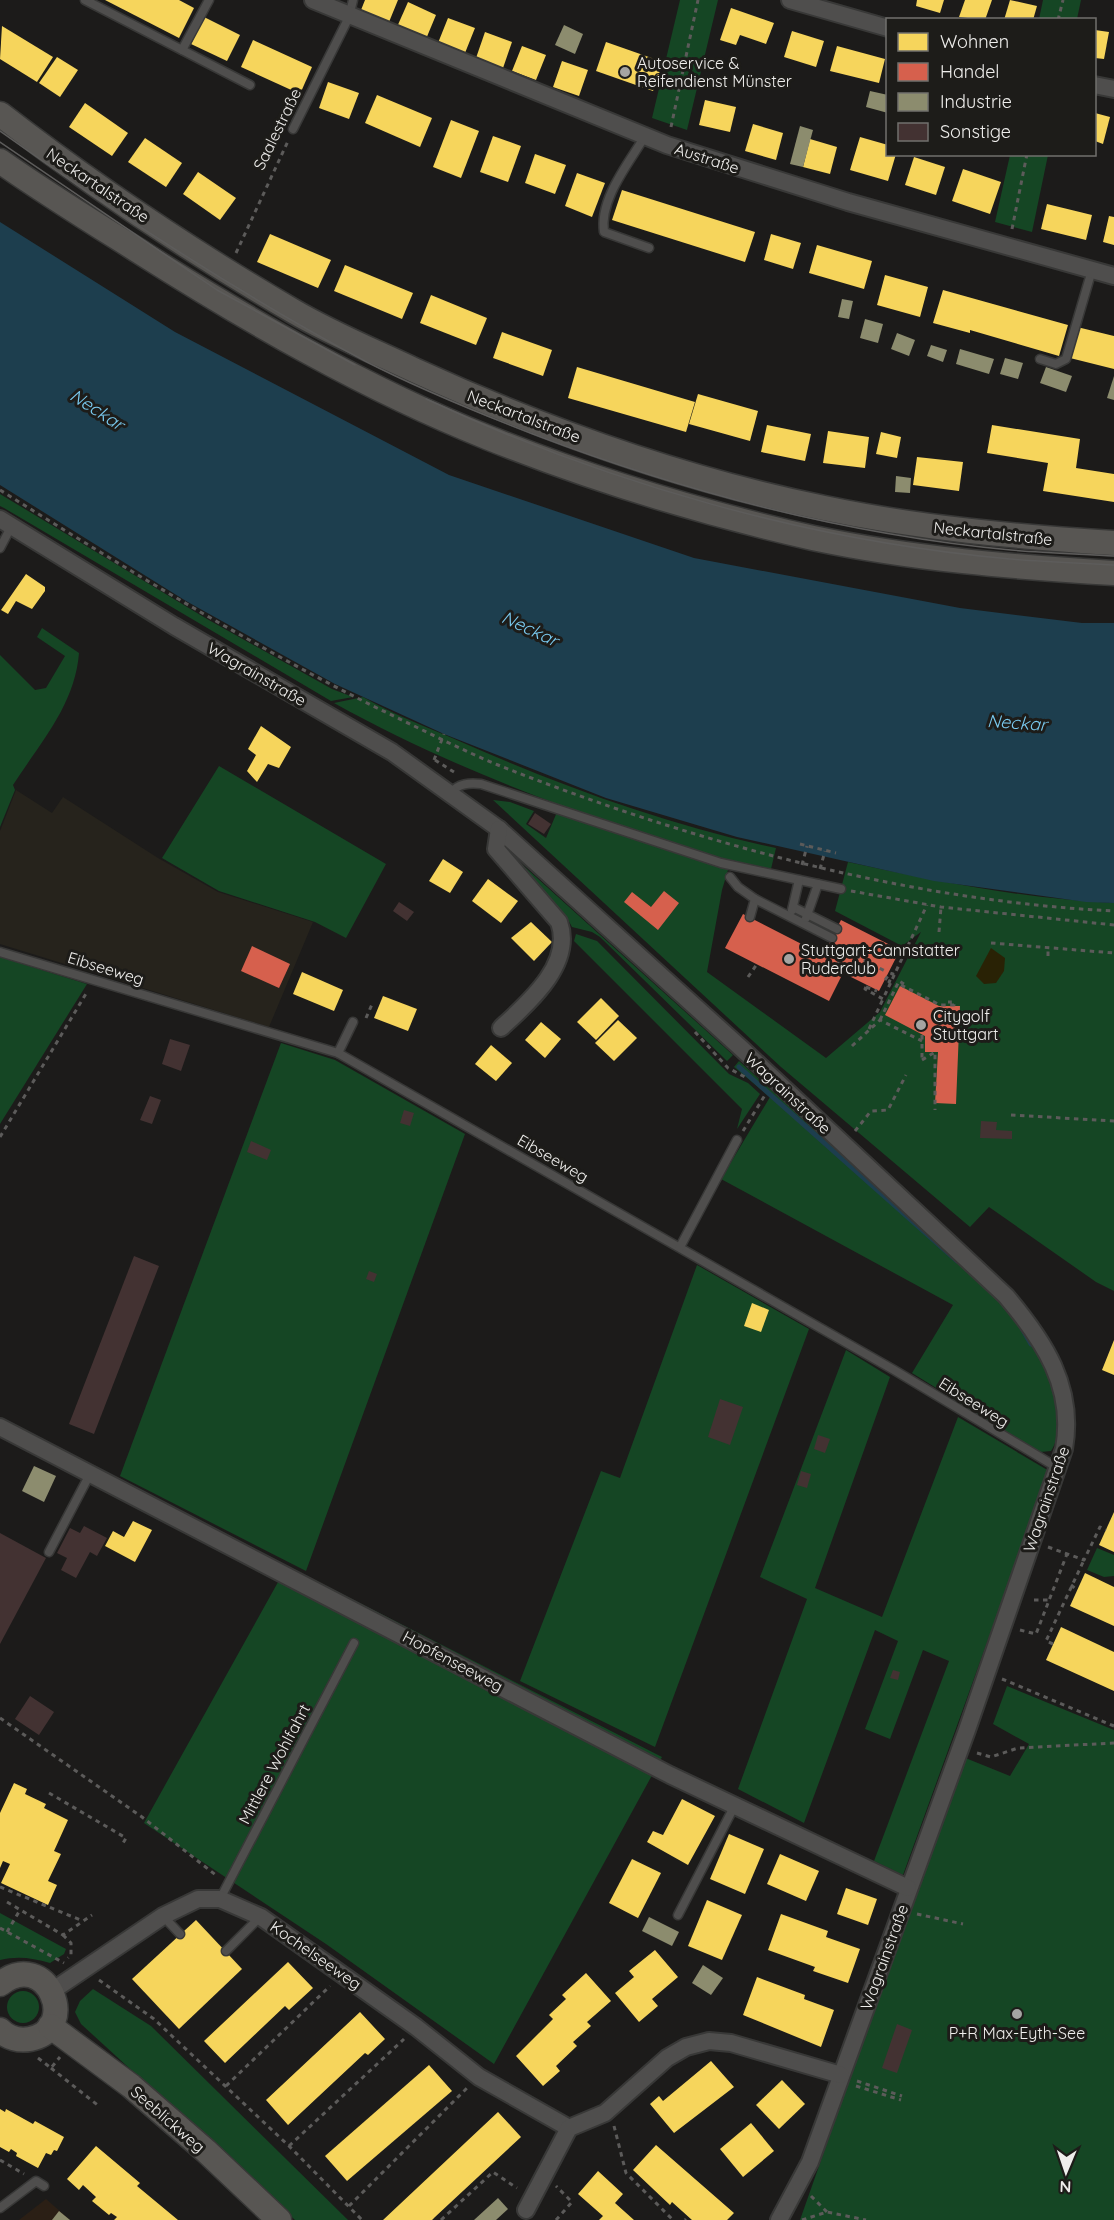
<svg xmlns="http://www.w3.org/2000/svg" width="1114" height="2220" font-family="Quicksand,sans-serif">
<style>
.built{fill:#26231c}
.industrial{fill:#2b1f15}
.green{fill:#154624}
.sand{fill:#292205}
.water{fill:#1d3e4e}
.homes{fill:#f6d55c}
.shops{fill:#d6604d}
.industry{fill:#8c8c6e}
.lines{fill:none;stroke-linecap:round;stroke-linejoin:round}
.stream{stroke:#1d3e4e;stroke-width:5}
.building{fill:#433232}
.service-casing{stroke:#383837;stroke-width:11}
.minor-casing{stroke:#383837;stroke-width:20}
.secondary-casing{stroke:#383837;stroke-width:27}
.path{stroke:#5c5b5a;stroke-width:3;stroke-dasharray:4.5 4.5;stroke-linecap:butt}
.service{stroke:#4f4e4d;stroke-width:8}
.minor{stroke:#4f4e4d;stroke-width:16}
.secondary{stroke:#585653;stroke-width:24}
.tram{stroke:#5d5c5b;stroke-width:1.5}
.poi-dot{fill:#a5a4a2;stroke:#1d1c19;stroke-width:2}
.labels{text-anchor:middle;stroke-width:6;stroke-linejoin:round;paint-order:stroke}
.poi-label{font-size:16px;fill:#efeeec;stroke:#1d1c19;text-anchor:start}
.street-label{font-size:16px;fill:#efeeec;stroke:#1d1c19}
.water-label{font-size:18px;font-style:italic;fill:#7acbf1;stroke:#1d1c19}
</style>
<rect width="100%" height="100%" fill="#1c1b1a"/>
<!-- built -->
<polygon class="built" points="16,790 52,813 63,797 158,858 218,892 313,922 269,1027 0,944 0,831"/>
<!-- industrial -->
<polygon class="industrial" points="46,2199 70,2220 19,2220"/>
<!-- green -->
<g class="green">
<polygon points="680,0 718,0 687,130 652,118"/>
<polygon points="1043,0 1081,0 1077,19 1039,19"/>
<polygon points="1010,155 1048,155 1032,232 995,222"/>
<polygon points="0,494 207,619 332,689 353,697 331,701 4,508 0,506"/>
<path d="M42,628l37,25c-4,52 -39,90 -66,132l2,5 -15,37v-172l35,35 11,-2 19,-32 -28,-19z"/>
<path d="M363,697c31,18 64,30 96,44 102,45 208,84 317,107l-5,21 -40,-9 -9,30 -15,82 119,86 54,-46 41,-80 -19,14 -67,-35 13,-49c87,19 177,37 266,41v388l-18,-9 -107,-75 -19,20 -189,-160 -288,-267 17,2 24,9 -8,13 20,14 14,-33c-78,-29 -152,-61 -226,-102z"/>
<polygon points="219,766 386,864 346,938 315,922 219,891 162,858"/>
<polygon points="506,850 733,1055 727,1061 600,937 592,932 572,927 566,916 506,854"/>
<polygon points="576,934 597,941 729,1074 748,1083 760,1094 737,1129 742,1109 574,941"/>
<polygon points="0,957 87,984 0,1124"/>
<polygon points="281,1043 335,1060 465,1134 306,1571 120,1476"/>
<path d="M739,1061l257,232c9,10 20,20 28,31 19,26 47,98 27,127l-11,1 -128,-79 41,-68 -232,-126 49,-82 -36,-30z"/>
<polygon points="697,1265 809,1329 655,1747 520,1681 601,1471 620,1478"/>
<polygon points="846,1350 890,1377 815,1588 882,1617 958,1417 1049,1471 903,1875 874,1861 949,1661 923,1650 890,1739 865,1729 898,1641 875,1630 804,1823 738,1789 807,1599 760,1577"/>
<polygon points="1097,1548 1114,1555 1114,1576 1104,1577 1087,1570"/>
<polygon points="287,1566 662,1757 494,2064 326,1944 144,1823"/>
<polygon points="1007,1686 1114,1730 1114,2220 800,2220 963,1757 1010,1776 1029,1744 993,1724"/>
<path d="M0,1913l66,36 -2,5 -14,9c-18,-5 -32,-7 -50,-3z"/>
<polygon points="93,1989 151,2026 348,2220 295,2220 81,2024 75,2012 80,2001"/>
<circle cx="23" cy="2007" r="16"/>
</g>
<!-- sand -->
<polygon class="sand" points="991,948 1005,958 1004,971 996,983 984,984 976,976"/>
<!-- water -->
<polygon class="water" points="0,222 175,332 449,475 694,558 960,608 1082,623 1114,623 1114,903 1086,902 934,881 737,837 606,798 444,734 335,684 186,601 0,485"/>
<!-- homes -->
<g class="homes">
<polygon points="105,0 179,0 194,8 179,38"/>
<polygon points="365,0 398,0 389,22 361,10"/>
<polygon points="917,0 944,0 940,13 916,6"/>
<polygon points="965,0 992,0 985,20 959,17"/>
<polygon points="1010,0 1037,6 1033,20 1004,20"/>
<polygon points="408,2 436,15 426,39 397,27"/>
<polygon points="731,8 774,23 766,44 740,35 736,45 720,40"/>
<polygon points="204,17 240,35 227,61 191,44"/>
<polygon points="448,18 475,28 465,53 438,43"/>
<polygon points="2,26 53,57 37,82 0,59"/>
<polygon points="1095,30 1109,32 1104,59 1095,58"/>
<polygon points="792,31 824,41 816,67 784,57"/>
<polygon points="485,32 512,42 503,68 476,58"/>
<polygon points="253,40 312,67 300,94 241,67"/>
<polygon points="606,42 663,62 653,91 596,71"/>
<polygon points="522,46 546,55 536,80 512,71"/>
<polygon points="837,46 885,59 879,83 830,71"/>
<polygon points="57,57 78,70 60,97 39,83"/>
<polygon points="562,61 588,70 579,96 553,87"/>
<polygon points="328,82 359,93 349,119 319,108"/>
<polygon points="377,95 432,118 420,147 365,123"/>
<polygon points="705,100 736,107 730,132 699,125"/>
<polygon points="85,103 128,133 112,156 69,127"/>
<polygon points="1095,113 1110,117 1103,144 1095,141"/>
<polygon points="451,120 479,131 461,178 433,167"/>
<polygon points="753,124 783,133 776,160 745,151"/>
<polygon points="493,136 521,146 508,182 480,172"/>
<polygon points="860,137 888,145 888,154 896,154 888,181 850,170"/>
<polygon points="145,138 182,163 166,187 128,162"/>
<polygon points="810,139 837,147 830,174 803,167"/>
<polygon points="535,154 566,165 555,194 525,183"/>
<polygon points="914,157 945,167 936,195 905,185"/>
<polygon points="963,169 1001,182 990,214 952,201"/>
<polygon points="198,172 236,198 220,220 183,194"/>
<polygon points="577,173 605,183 592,217 565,206"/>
<polygon points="622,190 755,232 745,262 612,220"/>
<polygon points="1047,204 1092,215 1086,240 1041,229"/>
<polygon points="1109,216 1114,217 1114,245 1103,242"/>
<polygon points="270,234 331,260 318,288 257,262"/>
<polygon points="771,234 801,243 793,269 764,260"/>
<polygon points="817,245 872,261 864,289 809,273"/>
<polygon points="345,265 413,293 402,319 334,291"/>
<polygon points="885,275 928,287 920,317 877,305"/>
<polygon points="943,290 1068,325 1059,356 970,330 970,333 933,323"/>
<polygon points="431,295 487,318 476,345 420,323"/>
<polygon points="1077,327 1114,336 1114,369 1070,358"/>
<polygon points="502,332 552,350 543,376 493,358"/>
<polygon points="577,367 695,402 686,432 568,398"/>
<polygon points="698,394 758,411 750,441 689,424"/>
<polygon points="767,425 811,434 805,461 761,452"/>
<polygon points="992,425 1080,439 1076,468 1114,474 1114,502 1043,491 1048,463 987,453"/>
<polygon points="828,431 869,437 865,468 823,463"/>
<polygon points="881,432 901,437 897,458 876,454"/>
<polygon points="917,457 963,462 959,491 913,485"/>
<polygon points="26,574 45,587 45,591 32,609 16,601 8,614 1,610"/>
<polygon points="261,726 291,747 279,768 268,764 257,782 247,771 256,755 248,749"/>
<polygon points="443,859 463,872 450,893 429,881"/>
<polygon points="488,879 518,901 501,923 472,901"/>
<polygon points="531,922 552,942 534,961 511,938"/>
<polygon points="302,972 343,990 334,1011 293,994"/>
<polygon points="383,996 417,1009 408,1031 374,1018"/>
<polygon points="601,998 619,1016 596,1040 577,1022"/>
<polygon points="618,1020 637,1038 614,1061 595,1043"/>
<polygon points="541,1022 561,1039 545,1058 525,1040"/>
<polygon points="491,1045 512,1063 496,1081 475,1064"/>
<polygon points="752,1303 769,1310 761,1332 744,1326"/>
<polygon points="1114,1340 1114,1375 1102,1370"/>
<polygon points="1114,1512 1114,1552 1099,1545"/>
<polygon points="133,1521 152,1530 135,1562 105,1546 113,1531 124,1537"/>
<polygon points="1085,1573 1114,1587 1114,1626 1070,1606"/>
<polygon points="1061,1627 1114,1652 1114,1691 1046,1660"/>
<polygon points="14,1783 27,1789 25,1794 46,1804 44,1808 68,1820 54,1851 61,1854 48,1881 57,1885 48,1905 1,1883 10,1864 3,1861 0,1868 0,1813"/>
<polygon points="682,1799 715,1816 688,1865 647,1842 653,1831 663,1835"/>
<polygon points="729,1834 764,1849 745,1894 710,1879"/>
<polygon points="780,1854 819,1871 806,1901 767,1884"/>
<polygon points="632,1859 661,1873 638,1918 609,1903"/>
<polygon points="846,1888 877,1899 868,1925 837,1914"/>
<polygon points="707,1900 742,1915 722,1960 688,1946"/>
<polygon points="781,1914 828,1931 826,1937 860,1949 848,1983 813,1971 815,1967 768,1950"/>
<polygon points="196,1920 242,1969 179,2029 132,1979"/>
<polygon points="655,1950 678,1977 652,1999 658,2006 639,2022 615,1993 634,1977 629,1971"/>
<polygon points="288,1962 313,1988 289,2010 285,2006 225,2063 204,2041"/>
<polygon points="586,1973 611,2001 587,2022 591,2026 573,2042 577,2046 556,2066 560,2071 543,2086 516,2056 553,2019 549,2015 566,1999 562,1995"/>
<polygon points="757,1977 805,1995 804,1999 834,2010 821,2047 743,2015"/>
<polygon points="360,2012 385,2039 368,2055 365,2053 288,2125 266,2100"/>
<polygon points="711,2061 734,2087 674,2133 650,2104 659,2096 663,2101"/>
<polygon points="429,2065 452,2091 347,2181 325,2156"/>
<polygon points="782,2080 805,2104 779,2129 756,2105"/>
<polygon points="0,2109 5,2112 6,2109 33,2124 35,2121 64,2137 57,2151 54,2150 51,2155 46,2153 38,2168 16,2156 17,2153 11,2149 9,2152 0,2147"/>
<polygon points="498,2112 521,2137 435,2217 432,2220 383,2220"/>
<polygon points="751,2123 774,2151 743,2177 720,2149"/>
<polygon points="656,2145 734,2213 727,2220 692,2220 672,2202 670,2205 633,2170"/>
<polygon points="96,2146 140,2183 137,2186 178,2220 114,2220 117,2217 111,2213 109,2215 92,2201 96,2197 83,2185 79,2190 67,2179"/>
<polygon points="598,2171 623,2194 615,2203 634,2220 599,2220 603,2216 578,2194"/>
</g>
<!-- shops -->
<g class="shops">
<polygon points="664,891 679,903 658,930 624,902 632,892 651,907"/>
<polygon points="743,914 823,955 841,920 900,950 879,991 843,973 829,1001 725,948"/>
<polygon points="252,946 290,964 279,988 241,971"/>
<polygon points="900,986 939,1006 960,1006 956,1104 935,1103 938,1052 925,1052 925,1036 885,1015"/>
</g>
<!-- industry -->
<g class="industry">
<polygon points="564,25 583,34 575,54 555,45"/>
<polygon points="870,91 888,95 888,113 866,107"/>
<polygon points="800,126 813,130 803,167 790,164"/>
<polygon points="842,299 853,301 849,319 838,317"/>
<polygon points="865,319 883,324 878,343 860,338"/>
<polygon points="897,333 915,340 909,356 891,349"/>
<polygon points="931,345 947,350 943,362 927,356"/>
<polygon points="960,349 994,359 989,374 956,364"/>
<polygon points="1005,358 1023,363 1018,379 1000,374"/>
<polygon points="1046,367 1072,376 1066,392 1040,383"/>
<polygon points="1114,376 1114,400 1107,398"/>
<polygon points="896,476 911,478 910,493 895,492"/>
<polygon points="34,1466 56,1476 44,1502 22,1491"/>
<polygon points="649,1917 679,1932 672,1946 642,1931"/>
<polygon points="703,1965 723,1978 711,1995 692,1983"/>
<polygon points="498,2198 508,2209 496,2220 474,2220"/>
<polygon points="59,2211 70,2220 52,2220"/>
</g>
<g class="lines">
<!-- stream -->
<g class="stream">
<polyline points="739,1067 957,1261"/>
<polyline points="1023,1330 1031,1344"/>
</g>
</g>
<!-- building -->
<g class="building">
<polygon points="535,813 551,824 544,834 528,824"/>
<polygon points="399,902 414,912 407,921 393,911"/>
<polygon points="170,1039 190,1045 181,1071 162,1064"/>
<polygon points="150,1096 161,1100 152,1124 140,1120"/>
<polygon points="404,1110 414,1113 410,1126 400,1123"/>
<polygon points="981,1121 997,1122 996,1130 1012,1131 1012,1139 980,1138"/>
<polygon points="251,1141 271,1150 267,1160 247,1152"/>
<polygon points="134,1256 159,1266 94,1434 69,1424"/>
<polygon points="369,1271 377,1274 374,1282 366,1279"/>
<polygon points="720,1399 743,1407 730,1445 708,1437"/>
<polygon points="818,1435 830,1439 825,1453 814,1449"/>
<polygon points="801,1471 811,1474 807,1488 797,1485"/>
<polygon points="84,1526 107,1538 97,1556 90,1552 76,1578 61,1570 67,1558 57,1553 70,1528 80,1533"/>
<polygon points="0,1533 46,1558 0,1644"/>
<polygon points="893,1670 900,1672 898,1680 890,1678"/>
<polygon points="30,1696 54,1712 39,1735 15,1719"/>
<polygon points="897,2024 912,2030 897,2073 882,2068"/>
</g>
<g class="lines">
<defs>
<g id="service">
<polyline points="85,0 250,85"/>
<polyline points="182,50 209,0"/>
<polyline points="293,129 349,17 353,0"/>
<path d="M645,136c-16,27 -46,63 -41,96l45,16"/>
<polyline points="1040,359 1056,364 1066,359 1092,270"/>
<polyline points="0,548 11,527"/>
<path d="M451,793c7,-10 19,-10 30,-9l240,79 120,26"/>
<polyline points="730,877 738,887 755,899 750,917"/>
<polyline points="755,899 832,938"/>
<polyline points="793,907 837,929"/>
<polyline points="792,910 799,880"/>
<polyline points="806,918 818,884"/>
<polyline points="0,952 338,1053 894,1370 1058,1468"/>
<polyline points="338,1053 353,1022"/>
<polyline points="680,1247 737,1140"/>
<polyline points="49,1552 90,1474"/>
<polyline points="220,1899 354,1643"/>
<polyline points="678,1915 734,1807"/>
<polyline points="163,1916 180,1934"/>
<polyline points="226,1951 260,1917"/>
<polyline points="0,2208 36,2181 44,2186"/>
</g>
<g id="minor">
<polyline points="313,0 667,145 848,202 1114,276"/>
<polyline points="790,0 888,28"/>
<polyline points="1094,85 1114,89"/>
<path d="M0,519l174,107 218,126 107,77 243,220 264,247c38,45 69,91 58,153l-97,281 -157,432 -31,58"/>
<path d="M499,829l-3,20 63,73c15,42 -31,81 -58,106"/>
<polyline points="0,1427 670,1775 908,1888"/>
<polyline points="52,1991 163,1916 198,1899 220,1899 261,1917 416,2027 479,2077 569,2128"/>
<polyline points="526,2210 569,2128 605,2113 667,2058 686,2047 709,2041 731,2043 841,2075"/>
</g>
<g id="secondary">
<path d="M0,114c93,72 192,138 293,197 39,23 81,40 121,59 131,60 268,109 410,138 95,20 193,29 290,35"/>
<path d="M0,161c44,31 91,60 137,89 112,71 229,139 352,188 105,42 214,75 324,100 99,21 201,29 301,35"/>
<path d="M0,1984c47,-37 81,45 30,55 -11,2 -22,-1 -30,-9"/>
<polyline points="50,2026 131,2086 206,2151 279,2220"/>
</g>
</defs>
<!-- service casing -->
<use href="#service" class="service-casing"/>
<!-- minor casing -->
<use href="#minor" class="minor-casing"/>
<!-- secondary casing -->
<use href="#secondary" class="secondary-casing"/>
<!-- path -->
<g class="path">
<polyline points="1058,20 1063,0"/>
<polyline points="671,127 698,0"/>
<polyline points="1012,229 1027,154"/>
<polyline points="236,253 289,139"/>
<path d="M0,490c123,77 247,153 377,218 40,19 80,40 121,57 191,76 409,136 616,146"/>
<polyline points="434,760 444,734"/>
<polyline points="435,760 457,774"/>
<polyline points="800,844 836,853"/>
<polyline points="802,865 807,846"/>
<polyline points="820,869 825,851"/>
<polyline points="851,891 941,907 1114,925"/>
<polyline points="939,932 941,907"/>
<polyline points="991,943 1114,953"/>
<polyline points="816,951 818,948"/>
<polyline points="1048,956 1048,947"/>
<polyline points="838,963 845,950 885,971"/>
<polyline points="748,977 757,964"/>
<polyline points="885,980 890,973 893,974 889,982 891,983"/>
<polyline points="901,985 940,1005 954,1005 954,1002 948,1002"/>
<polyline points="866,987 865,989 883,999 927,905"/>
<polyline points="866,987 877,991"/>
<polyline points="366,1018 373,1002"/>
<polyline points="880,1020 899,981 904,984"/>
<polyline points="869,1029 883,999"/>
<polyline points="695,1032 728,1068 745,1077"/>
<polyline points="922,1035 922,1060"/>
<polyline points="852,1046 880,1020 922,1041"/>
<polyline points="922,1060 935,1052 935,1110"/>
<polyline points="1011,1115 1114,1121"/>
<polyline points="743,1131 765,1095 764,1093"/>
<polyline points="855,1131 871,1111 888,1110 906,1075"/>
<polyline points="0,1137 87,992"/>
<polyline points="1048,1547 1084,1560 1100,1527 1106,1530"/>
<polyline points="1071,1585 1077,1590"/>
<polyline points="1034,1600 1050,1600"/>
<polyline points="1020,1630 1036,1634 1067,1554"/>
<polyline points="1053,1644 1046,1641 1084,1560"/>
<polyline points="1002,1679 1114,1726"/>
<polyline points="0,1718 142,1817 217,1876"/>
<polyline points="977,1753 991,1757 1018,1748 1114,1743"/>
<polyline points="49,1793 126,1838 122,1845"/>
<polyline points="0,1887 83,1921"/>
<polyline points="7,1902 63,1935 92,1915"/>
<polyline points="917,1914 963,1924"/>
<polyline points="0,1928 64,1963"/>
<polyline points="7,1932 20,1910"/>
<polyline points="63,1935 71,1943 71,1955 68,1958"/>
<polyline points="99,1980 154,2019 289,2146 362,2220"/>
<polyline points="38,2058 51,2068 60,2057"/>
<polyline points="51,2068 100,2107"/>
<polyline points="857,2081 902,2096"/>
<polyline points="226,2086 330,1986"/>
<polyline points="856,2086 901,2100"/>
<polyline points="614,2126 626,2173 673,2220"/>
<polyline points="289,2146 404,2039"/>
<polyline points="0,2160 24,2174"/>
<polyline points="811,2196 827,2212"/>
<polyline points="349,2206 467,2088"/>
<polyline points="441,2220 493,2172 517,2188"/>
<polyline points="556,2220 572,2202 556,2186"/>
<polyline points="685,2220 686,2219"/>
<polyline points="802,2220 827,2212 866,2220"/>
</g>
<!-- service -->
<use href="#service" class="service"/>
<!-- minor -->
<use href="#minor" class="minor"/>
<!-- secondary -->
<use href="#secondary" class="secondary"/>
<!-- tram -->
<g class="tram">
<path d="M0,131c118,84 238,162 365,230 54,28 111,51 168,73 152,58 315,101 478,116 34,3 69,4 103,6"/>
<polyline points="0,142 217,290 355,365"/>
<path d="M426,399c183,85 383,142 584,160 34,3 69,4 104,6"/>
</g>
</g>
<!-- markers -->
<g class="poi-dot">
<circle cx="625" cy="72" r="6"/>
<circle cx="789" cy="959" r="6"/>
<circle cx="921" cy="1025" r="6"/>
<circle cx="1017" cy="2014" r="6"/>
</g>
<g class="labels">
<!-- poi labels -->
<g class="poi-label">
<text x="637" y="69">Autoservice &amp;<tspan x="637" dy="18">Reifendienst Münster</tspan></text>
<text x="801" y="956">Stuttgart-Cannstatter<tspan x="801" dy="18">Ruderclub</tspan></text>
<text x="933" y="1022">Citygolf<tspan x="933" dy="18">Stuttgart</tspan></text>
<text x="1017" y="2039" text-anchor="middle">P+R Max-Eyth-See</text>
</g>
<!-- street labels -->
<g class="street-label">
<text transform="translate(277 129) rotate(-64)" y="6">Saalestraße</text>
<text transform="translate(707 158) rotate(18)" y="6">Austraße</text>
<text transform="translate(98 185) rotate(34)" y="6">Neckartalstraße</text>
<text transform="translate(524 416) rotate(21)" y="6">Neckartalstraße</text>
<text transform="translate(993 533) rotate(6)" y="6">Neckartalstraße</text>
<text transform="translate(257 674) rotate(30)" y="6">Wagrainstraße</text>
<text transform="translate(106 968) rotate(17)" y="6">Eibseeweg</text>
<text transform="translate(788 1093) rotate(43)" y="6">Wagrainstraße</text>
<text transform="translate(553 1158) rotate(30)" y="6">Eibseeweg</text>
<text transform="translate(974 1402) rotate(32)" y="6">Eibseeweg</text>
<text transform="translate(1046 1499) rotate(-71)" y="6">Wagrainstraße</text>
<text transform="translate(453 1661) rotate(28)" y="6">Hopfenseeweg</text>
<text transform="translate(274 1764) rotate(-62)" y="6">Mittlere Wohlfahrt</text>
<text transform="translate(316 1955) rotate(35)" y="6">Kochelseeweg</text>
<text transform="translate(884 1957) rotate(-70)" y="6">Wagrainstraße</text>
<text transform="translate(168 2119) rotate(41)" y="6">Seeblickweg</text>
</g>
<!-- water labels -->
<g class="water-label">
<text transform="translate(97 410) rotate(33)" y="6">Neckar</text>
<text transform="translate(530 629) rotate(25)" y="6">Neckar</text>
<text transform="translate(1017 723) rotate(4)" y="6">Neckar</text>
</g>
</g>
<!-- legend -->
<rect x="886" y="18" width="210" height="138" fill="#1d1c19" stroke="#71706d" stroke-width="1.5"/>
<rect x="898" y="33" width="30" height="18" fill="#f6d55c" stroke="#71706d" stroke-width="1.5"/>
<text x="940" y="48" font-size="18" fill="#efeeec">Wohnen</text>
<rect x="898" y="63" width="30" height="18" fill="#d6604d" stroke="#71706d" stroke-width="1.5"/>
<text x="940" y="78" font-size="18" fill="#efeeec">Handel</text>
<rect x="898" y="93" width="30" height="18" fill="#8c8c6e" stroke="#71706d" stroke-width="1.5"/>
<text x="940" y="108" font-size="18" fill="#efeeec">Industrie</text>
<rect x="898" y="123" width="30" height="18" fill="#433232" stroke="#71706d" stroke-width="1.5"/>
<text x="940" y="138" font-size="18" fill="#efeeec">Sonstige</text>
<!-- north arrow -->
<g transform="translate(1066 2172) rotate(182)" stroke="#1d1c19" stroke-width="4.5" paint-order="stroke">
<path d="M0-4.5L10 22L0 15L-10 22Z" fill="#efeeec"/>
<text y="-9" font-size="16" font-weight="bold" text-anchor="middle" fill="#efeeec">N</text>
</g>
</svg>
